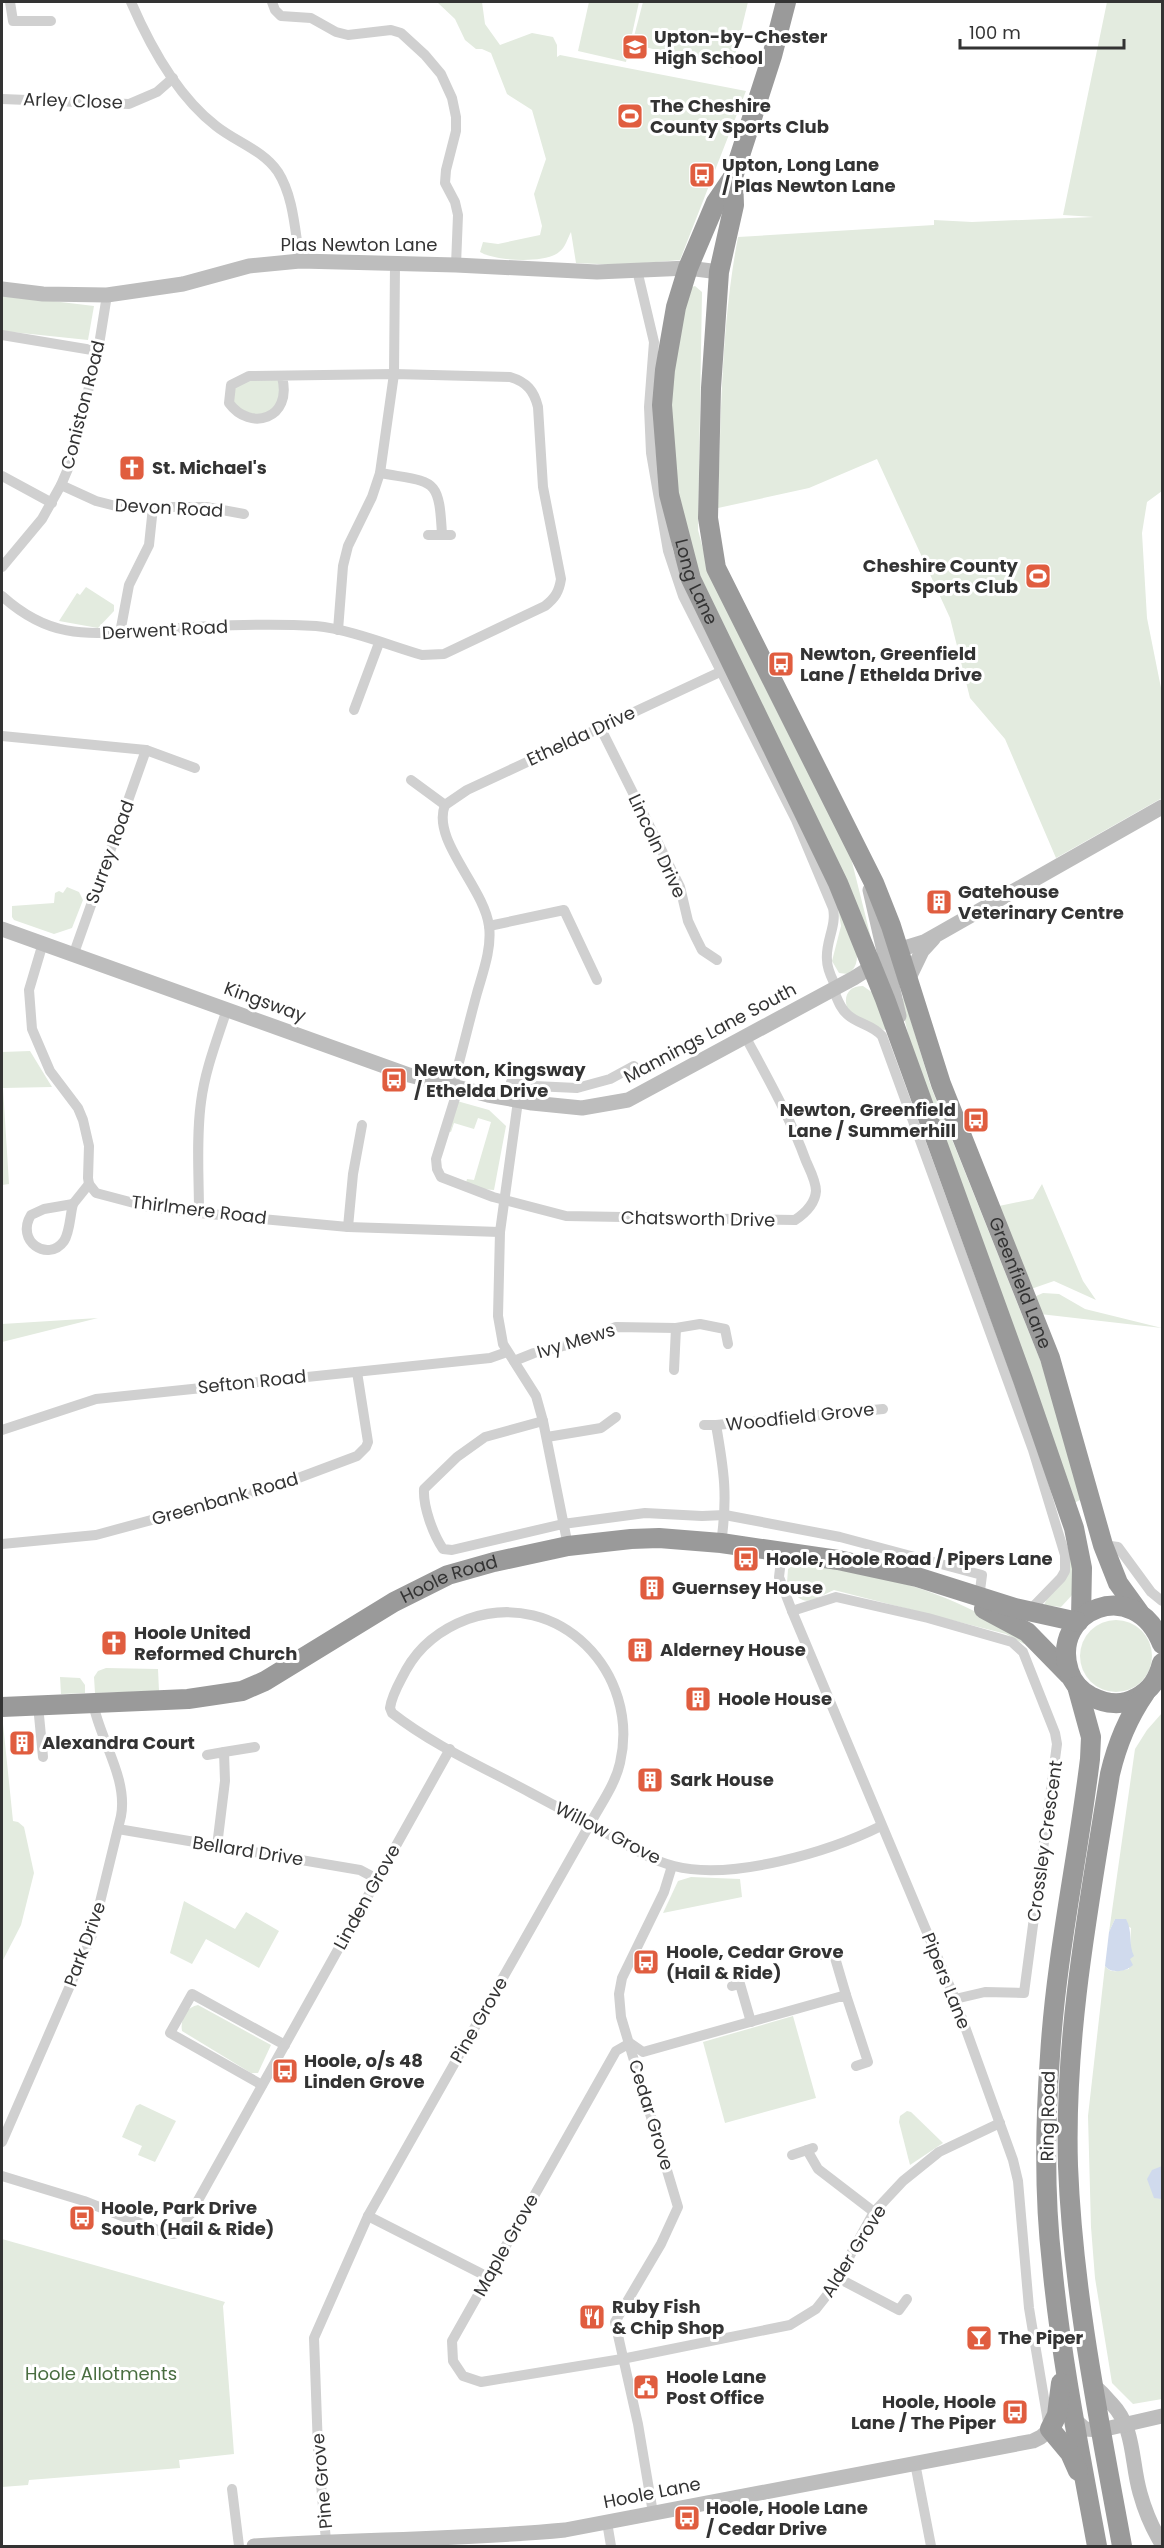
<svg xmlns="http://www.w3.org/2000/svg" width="1164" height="2548" font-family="Poppins,sans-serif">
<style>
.green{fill:#e3ebdf}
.water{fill:#d0daed}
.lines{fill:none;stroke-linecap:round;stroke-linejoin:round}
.street{stroke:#d0d0d0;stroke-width:10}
.secondary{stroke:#bdbdbd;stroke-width:15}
.highway{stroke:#9a9a9a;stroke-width:20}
.labels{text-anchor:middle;stroke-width:6;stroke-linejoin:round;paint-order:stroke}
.poi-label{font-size:18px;font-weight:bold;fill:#333;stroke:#fff;text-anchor:start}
.street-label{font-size:18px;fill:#333;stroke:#fff}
.park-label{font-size:18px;fill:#4a6e41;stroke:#fff}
</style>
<rect width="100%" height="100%" fill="#fff"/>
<!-- green -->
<g class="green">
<path d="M437,2h45l3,22 15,21 32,-12 21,4 4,8v12l3,-2 186,36 -66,169 -59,5 -45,-2 -5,-31c-4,7 -5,15 -12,20 -14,12 -64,9 -79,0l3,-10 15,2 42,-9 2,-9 -8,-32 12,-35 -14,-49 -25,-16 -16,-41 -9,-4h-6l-11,-9 -10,-21z"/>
<polygon points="589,2 639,2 626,62 578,51"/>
<polygon points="643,2 748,2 732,68 632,44"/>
<path d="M1107,2h55v489l-15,11 -5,31 5,85 15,75v105l-106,60 -51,-119 -35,-41 -20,-80 -73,-159 -68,29 -91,20c3,-91 3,-182 20,-271l196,-12v-5l38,2 122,-5 -31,-2z"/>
<polygon points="695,286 702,292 698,530 709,572 850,854 871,938 715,621 674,502 668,388 686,302 692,287"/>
<polygon points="2,295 94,306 88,340 2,331"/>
<polygon points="282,377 284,385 271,417 235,412 231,385 238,379"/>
<polygon points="86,587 114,605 114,611 98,628 59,621 77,593 80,595"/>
<polygon points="67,887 79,892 83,900 72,928 54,934 14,920 12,917 12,906 54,903 55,893 59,891 63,893"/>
<path d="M838,908c8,19 32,51 10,66l-9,-1 -7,-12 9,-35z"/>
<path d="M863,986l10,7 14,36 -3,1 -35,-18c-7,-14 -2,-26 14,-26z"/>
<polygon points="904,998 931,1087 1042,1365 1082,1499 1070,1505 914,1059 900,1000"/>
<polygon points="30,1051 52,1087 3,1088 9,1184 2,1185 2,1052"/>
<polygon points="457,1101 489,1110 506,1126 494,1190 483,1189 466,1183 467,1179 474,1180 491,1122 478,1118 474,1129 454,1123 451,1132 448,1131"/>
<polygon points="1042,1184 1083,1281 1096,1300 1054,1281 1031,1289 999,1206 1033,1199"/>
<polygon points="1043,1293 1059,1294 1085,1309 1162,1328 1040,1314 1034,1297"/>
<polygon points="98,1318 2,1342 2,1324"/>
<polygon points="1069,1553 1074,1567 1073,1594 1061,1607 1044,1605"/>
<path d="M795,1564c17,0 34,5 51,7 68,11 124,32 182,72l-4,1 -18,-10 -172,-44c-24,11 -31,20 -47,-7l1,-14z"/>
<circle cx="1116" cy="1656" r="36"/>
<polygon points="106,1668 158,1669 159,1691 95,1693 94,1677 98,1671"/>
<polygon points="60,1677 80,1678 85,1685 85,1693 61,1694"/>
<path d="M1162,1713v686l-29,5 -21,-21 -17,-105 -4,-51 -3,-111 17,-150c7,9 15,4 24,3l2,-41 -16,-9 -6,13 26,-183 12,-19z"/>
<polygon points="2,1714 13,1821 18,1822 24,1827 34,1873 21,1925 2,1962"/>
<polygon points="691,1877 740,1879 742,1897 663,1913 678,1881"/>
<polygon points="184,1901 235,1929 246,1912 279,1931 259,1968 206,1939 192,1964 170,1953"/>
<path d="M198,2005l73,40 -13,28h-7l-69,-42c-2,-12 4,-24 16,-26z"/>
<polygon points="793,2016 816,2098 725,2123 703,2042"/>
<polygon points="140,2104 176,2121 155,2162 138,2155 142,2146 122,2137 136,2106"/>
<polygon points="907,2111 911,2112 943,2143 910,2165 899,2122 900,2116"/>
<polygon points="2,2239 225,2302 223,2306 234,2454 179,2460 180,2468 29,2480 28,2485 2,2487"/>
</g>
<!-- water -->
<g class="water">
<path d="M1115,1919h11c7,12 2,25 8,37l-4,3 3,6c-7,7 -22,9 -28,1l4,-34z"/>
<polygon points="1162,2166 1162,2199 1154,2198 1147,2179 1152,2170"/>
</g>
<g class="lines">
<!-- street -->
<g class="street">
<polyline points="10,2 13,21 51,21"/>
<path d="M131,2c19,44 46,94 85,124 20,16 47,24 62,46 16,25 17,61 22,89"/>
<polyline points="272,2 275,10 281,16 311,18 336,32 348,35 391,30 401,33 425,55 441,74 452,98 456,117 456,131 446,170 445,183 455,202 458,215 456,265"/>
<polyline points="2,99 129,104 157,92 173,78"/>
<path d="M637,270l17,72 -5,65 2,46 17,98 15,45 113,224 37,88c4,18 -8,34 -6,52 0,10 5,18 9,27"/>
<polyline points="2,335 98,351"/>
<path d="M380,473c55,10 59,3 62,62"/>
<polyline points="2,476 52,503"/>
<polyline points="61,485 96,501 120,507 206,507 244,514"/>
<polyline points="428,535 451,535"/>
<polyline points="2,567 42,519 61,485 70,464 98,351 107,295"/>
<path d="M2,596c50,45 88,38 150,34 50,-4 114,-7 164,-4 33,3 75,20 106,29l22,-1 101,-48c10,-8 14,-14 16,-27l-18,-92 -5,-80c-4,-16 -11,-25 -28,-30l-116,-3 -145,2 -18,9 -2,18c21,29 64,16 53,-26"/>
<polyline points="338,630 343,566 348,546 372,497 380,473 394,374 395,265"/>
<polyline points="120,633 129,585 149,545 153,507"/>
<polyline points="354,710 379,643"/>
<polyline points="600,727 680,887 688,921 696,938 702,950 717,960"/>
<polyline points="2,736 146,750 195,768"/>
<path d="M411,780l34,25c-14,35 39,82 44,121 3,22 -6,46 -12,67 -8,29 -15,59 -23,88l2,14 -20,64 1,10 4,8 52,20 73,19 229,4c9,-6 20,-16 21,-29 0,-10 -6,-21 -10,-30 -16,-44 -39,-84 -61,-125"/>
<polyline points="445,805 467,790 720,672"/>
<polyline points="489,926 564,910 597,980"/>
<polyline points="43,943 29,990 32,1029 50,1071 78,1108 83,1120 89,1146 88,1178 89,1184 96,1193 149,1207 199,1213 348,1227 500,1232"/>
<polyline points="74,953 146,750"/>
<path d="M833,989c4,9 7,20 15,26 10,9 25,10 34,21l151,414 32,105v16l-4,7 -33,34"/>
<polyline points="511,1082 534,1086"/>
<polyline points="518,1101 500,1232 498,1316 503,1344 536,1396 543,1421"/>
<polyline points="532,1103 534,1086 577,1088 610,1079 634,1066"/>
<path d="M73,1204c-3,11 -3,28 -9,37 -16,22 -49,0 -33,-26l13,-6z"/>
<polyline points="73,1204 89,1184"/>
<path d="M199,1213c0,-36 -3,-74 2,-111 4,-32 16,-62 26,-93"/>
<polyline points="348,1227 353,1174 362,1125"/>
<polyline points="514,1361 534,1353 572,1344 616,1327 676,1328 700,1324 725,1329 728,1344"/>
<polyline points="674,1370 676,1328"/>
<polyline points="704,1425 716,1425"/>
<polyline points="2,1430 96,1399 490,1358 507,1352"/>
<polyline points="547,1437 601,1428 616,1417"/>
<path d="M721,1543c7,-46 3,-73 -5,-118l167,-16"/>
<polyline points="2,1544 96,1535 277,1486 357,1456 366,1447 368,1442 357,1372"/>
<polyline points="1103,1545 1118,1547 1151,1592 1162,1601"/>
<path d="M568,1546l-25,-125 -58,16 -28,20 -33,32c-1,18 9,45 19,60l9,1 111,-26 82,-11 57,3 23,-1 115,22 142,38 -3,23"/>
<polyline points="782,1552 779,1577 792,1611 955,1999 1013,2160 1018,2181 1029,2308 1049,2428"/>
<polyline points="792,1611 836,1597 928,1618 1012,1642 1023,1652 1055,1733 1057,1744 1024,1993 985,1992 955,1999"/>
<polyline points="38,1705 43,1757"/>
<polyline points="224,1752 255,1747"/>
<polyline points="207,1755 224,1752 225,1781 217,1846"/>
<polyline points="118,1829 360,1870 377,1879"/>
<polyline points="819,1955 833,1951 846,1995"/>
<polyline points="732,1986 740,1984 751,2022"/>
<polyline points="856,2066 868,2062 846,1995 643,2052 630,2043 616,2051 452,2341 453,2361 463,2376 481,2382 622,2359 790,2325 816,2309 831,2290 874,2212 903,2181 939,2152 1000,2123"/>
<polyline points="262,2085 170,2033 192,1994 285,2045"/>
<path d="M2,2142l90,-207 29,-119c7,-38 -21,-76 -28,-113"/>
<polyline points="813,2148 807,2150 818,2169 874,2212"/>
<polyline points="792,2155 807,2150"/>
<polyline points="2,2176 84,2201 165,2233 174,2234 182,2229 450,1749"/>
<polyline points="368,2216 488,2277"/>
<polyline points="838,2278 899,2310 907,2299"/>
<polyline points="915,2463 931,2546"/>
<polyline points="232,2489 239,2546"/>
<polyline points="653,2513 638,2424 615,2322 661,2244 678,2207 621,2017 619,1994 622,1978 664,1892 672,1866"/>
<polyline points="607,2522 611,2546"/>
<path d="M326,2541l-8,-92 -4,-111 54,-122 222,-392c10,-19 25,-39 30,-61 21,-90 -61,-176 -152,-144 -27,10 -48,26 -62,51 -6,12 -14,24 -16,38l2,5c42,33 93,55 139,80 26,14 51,27 77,41 21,12 42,26 66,32 57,15 155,-14 207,-40"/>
</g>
<!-- secondary -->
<g class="secondary">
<polyline points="2,289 43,294 107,295 183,284 249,266 300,261 456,265 597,272 688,268 719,272"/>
<polyline points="870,890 899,1016"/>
<polyline points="2,929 409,1075 488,1095 532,1103 582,1108 628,1100 854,978 898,950 924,942 940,933 1162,807"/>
<polyline points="907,982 922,951 933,939"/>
<path d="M1092,2385c9,5 13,12 20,19 23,24 19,58 28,89 5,18 12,35 22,51"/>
<polyline points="1074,2419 1085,2429 1101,2430 1162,2416"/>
<path d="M254,2546c104,-7 208,-6 311,-16l468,-89 8,-4 9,-8"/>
</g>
<!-- highway -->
<g class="highway">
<path id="s1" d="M786,2l-14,54 -39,121 -17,25 -28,66 -12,39 -11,63 -3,35 7,89 22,85 147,304 47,116 138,381 51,148 8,40 -1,50"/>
<path id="s2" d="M733,177l1,28 -15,67 -8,116 -3,130 8,50 158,315 17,43 50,158 109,274 53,187 15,38 21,29"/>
<polyline points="984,1609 1027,1632 1069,1675"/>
<path d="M1162,1644c-27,-70 -113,-34 -93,27 3,11 12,21 23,26 14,7 30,9 44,1 15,-8 22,-19 26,-35"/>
<path d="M1077,1686l14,51 -1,22c-12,99 -34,197 -40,297 -5,69 -6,139 2,208 9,95 28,189 45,282"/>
<path id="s3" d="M2,1707l186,-8 54,-8 23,-10 129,-79 54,-27 46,-13 74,-16 63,-7 28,-1 62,5 117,17 79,17 98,31 63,14"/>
<polyline points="1061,2383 1057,2415 1050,2429 1070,2453 1078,2471"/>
<path d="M1122,2546c-23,-126 -49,-252 -54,-380 -4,-132 21,-262 42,-392 7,-30 17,-55 35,-81"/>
</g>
</g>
<!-- icons -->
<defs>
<symbol id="school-square" viewBox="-11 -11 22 22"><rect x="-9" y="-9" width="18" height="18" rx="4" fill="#e05d3f" stroke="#fff"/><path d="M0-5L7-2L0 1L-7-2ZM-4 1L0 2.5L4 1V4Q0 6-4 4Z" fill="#fff"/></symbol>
<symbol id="stadium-square" viewBox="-11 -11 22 22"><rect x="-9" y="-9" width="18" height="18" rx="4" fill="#e05d3f" stroke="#fff"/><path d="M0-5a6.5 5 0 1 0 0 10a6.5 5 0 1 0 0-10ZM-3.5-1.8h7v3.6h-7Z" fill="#fff"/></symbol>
<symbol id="bus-square" viewBox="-11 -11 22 22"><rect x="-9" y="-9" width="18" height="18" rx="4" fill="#e05d3f" stroke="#fff"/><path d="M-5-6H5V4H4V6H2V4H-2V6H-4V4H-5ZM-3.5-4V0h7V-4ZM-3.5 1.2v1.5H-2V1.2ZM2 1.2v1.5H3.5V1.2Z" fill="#fff"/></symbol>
<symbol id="church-square" viewBox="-11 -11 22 22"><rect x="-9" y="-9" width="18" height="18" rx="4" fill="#e05d3f" stroke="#fff"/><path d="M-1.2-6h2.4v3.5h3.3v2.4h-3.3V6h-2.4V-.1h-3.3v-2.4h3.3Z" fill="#fff"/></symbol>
<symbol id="building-square" viewBox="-11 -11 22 22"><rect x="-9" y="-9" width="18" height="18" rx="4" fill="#e05d3f" stroke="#fff"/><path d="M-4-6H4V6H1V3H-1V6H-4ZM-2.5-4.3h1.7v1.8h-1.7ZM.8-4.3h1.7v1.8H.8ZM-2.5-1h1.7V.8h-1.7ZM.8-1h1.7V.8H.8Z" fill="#fff"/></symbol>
<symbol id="restaurant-square" viewBox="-11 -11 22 22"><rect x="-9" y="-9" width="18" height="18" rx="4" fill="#e05d3f" stroke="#fff"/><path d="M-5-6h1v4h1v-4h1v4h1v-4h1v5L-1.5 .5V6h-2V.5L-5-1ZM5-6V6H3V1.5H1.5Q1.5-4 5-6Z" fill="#fff"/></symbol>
<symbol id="bar-square" viewBox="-11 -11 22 22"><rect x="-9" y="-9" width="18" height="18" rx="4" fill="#e05d3f" stroke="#fff"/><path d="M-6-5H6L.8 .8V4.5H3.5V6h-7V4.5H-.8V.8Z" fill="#fff"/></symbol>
<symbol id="civic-square" viewBox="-11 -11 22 22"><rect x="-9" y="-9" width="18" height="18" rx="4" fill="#e05d3f" stroke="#fff"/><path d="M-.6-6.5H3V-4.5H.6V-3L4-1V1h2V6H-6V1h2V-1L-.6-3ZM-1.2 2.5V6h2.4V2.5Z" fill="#fff"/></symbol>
</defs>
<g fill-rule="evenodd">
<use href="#school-square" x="620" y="32" width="30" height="30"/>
<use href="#stadium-square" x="615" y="101" width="30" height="30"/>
<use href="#bus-square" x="687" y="160" width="30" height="30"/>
<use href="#church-square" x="117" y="453" width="30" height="30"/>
<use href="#stadium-square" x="1023" y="561" width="30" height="30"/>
<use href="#bus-square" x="766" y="649" width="30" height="30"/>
<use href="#building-square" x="924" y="887" width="30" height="30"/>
<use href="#bus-square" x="379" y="1065" width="30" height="30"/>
<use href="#bus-square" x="961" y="1105" width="30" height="30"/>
<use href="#bus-square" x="731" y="1544" width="30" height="30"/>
<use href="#building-square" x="637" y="1573" width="30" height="30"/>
<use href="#church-square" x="99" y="1628" width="30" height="30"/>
<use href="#building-square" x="625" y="1635" width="30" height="30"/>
<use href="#building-square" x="683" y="1684" width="30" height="30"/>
<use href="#building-square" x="7" y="1728" width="30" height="30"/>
<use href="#building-square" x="635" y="1765" width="30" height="30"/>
<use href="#bus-square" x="631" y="1947" width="30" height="30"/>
<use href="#bus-square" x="270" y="2056" width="30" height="30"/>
<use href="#bus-square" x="67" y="2203" width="30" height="30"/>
<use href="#restaurant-square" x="577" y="2302" width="30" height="30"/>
<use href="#bar-square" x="964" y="2323" width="30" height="30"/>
<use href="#civic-square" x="631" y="2372" width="30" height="30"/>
<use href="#bus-square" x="1000" y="2397" width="30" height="30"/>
<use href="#bus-square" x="672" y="2503" width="30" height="30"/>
</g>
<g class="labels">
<!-- poi labels -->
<g class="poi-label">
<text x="654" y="43">Upton-by-Chester<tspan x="654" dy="21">High School</tspan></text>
<text x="650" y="112">The Cheshire<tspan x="650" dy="21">County Sports Club</tspan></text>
<text x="722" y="171">Upton, Long Lane<tspan x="722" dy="21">/ Plas Newton Lane</tspan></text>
<text x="152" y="474">St. Michael's</text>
<text x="1018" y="572" text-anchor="end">Cheshire County<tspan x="1018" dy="21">Sports Club</tspan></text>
<text x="800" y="660">Newton, Greenfield<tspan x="800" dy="21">Lane / Ethelda Drive</tspan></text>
<text x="958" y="898">Gatehouse<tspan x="958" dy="21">Veterinary Centre</tspan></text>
<text x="414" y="1076">Newton, Kingsway<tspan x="414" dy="21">/ Ethelda Drive</tspan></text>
<text x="956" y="1116" text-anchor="end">Newton, Greenfield<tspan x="956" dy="21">Lane / Summerhill</tspan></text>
<text x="766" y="1565">Hoole, Hoole Road / Pipers Lane</text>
<text x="672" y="1594">Guernsey House</text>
<text x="134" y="1639">Hoole United<tspan x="134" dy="21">Reformed Church</tspan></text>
<text x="660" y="1656">Alderney House</text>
<text x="718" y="1705">Hoole House</text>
<text x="42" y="1749">Alexandra Court</text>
<text x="670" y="1786">Sark House</text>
<text x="666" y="1958">Hoole, Cedar Grove<tspan x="666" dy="21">(Hail &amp; Ride)</tspan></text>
<text x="304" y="2067">Hoole, o/s 48<tspan x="304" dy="21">Linden Grove</tspan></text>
<text x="101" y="2214">Hoole, Park Drive<tspan x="101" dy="21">South (Hail &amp; Ride)</tspan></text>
<text x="612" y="2313">Ruby Fish<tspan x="612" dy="21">&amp; Chip Shop</tspan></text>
<text x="998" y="2344">The Piper</text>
<text x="666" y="2383">Hoole Lane<tspan x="666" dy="21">Post Office</tspan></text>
<text x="996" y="2408" text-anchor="end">Hoole, Hoole<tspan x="996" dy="21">Lane / The Piper</tspan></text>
<text x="706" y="2514">Hoole, Hoole Lane<tspan x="706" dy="21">/ Cedar Drive</tspan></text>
</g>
<!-- street labels -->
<g class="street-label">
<text transform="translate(73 101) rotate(2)" y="6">Arley Close</text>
<text x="359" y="251">Plas Newton Lane</text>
<text transform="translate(83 405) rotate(-76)" y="6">Coniston Road</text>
<text transform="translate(169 508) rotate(3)" y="6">Devon Road</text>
<text dy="6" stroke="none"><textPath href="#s1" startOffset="606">Long Lane</textPath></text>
<text transform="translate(165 630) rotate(-3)" y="6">Derwent Road</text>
<text transform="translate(581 736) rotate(-25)" y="6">Ethelda Drive</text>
<text transform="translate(657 846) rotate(65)" y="6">Lincoln Drive</text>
<text transform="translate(110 852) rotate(-70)" y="6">Surrey Road</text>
<text transform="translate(265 1002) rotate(20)" y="6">Kingsway</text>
<text transform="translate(710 1033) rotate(-28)" y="6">Mannings Lane South</text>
<text transform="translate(199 1210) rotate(7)" y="6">Thirlmere Road</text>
<text transform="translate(698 1219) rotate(1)" y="6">Chatsworth Drive</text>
<text dy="6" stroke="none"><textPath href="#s2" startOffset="1172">Greenfield Lane</textPath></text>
<text transform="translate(576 1341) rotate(-17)" y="6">Ivy Mews</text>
<text transform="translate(252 1382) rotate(-6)" y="6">Sefton Road</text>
<text transform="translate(800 1417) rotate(-6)" y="6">Woodfield Grove</text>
<text transform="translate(225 1499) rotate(-16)" y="6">Greenbank Road</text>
<text dy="6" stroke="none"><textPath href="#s3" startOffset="477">Hoole Road</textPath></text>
<text transform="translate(608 1833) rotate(27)" y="6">Willow Grove</text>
<text transform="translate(1045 1841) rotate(-82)" y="6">Crossley Crescent</text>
<text transform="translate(248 1851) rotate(9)" y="6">Bellard Drive</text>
<text transform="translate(367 1897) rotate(-61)" y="6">Linden Grove</text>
<text transform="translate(85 1944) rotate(-70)" y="6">Park Drive</text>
<text transform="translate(946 1981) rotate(68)" y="6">Pipers Lane</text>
<text transform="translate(479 2020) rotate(-60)" y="6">Pine Grove</text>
<text transform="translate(651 2115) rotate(73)" y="6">Cedar Grove</text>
<text transform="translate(1048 2116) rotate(-89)" y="6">Ring Road</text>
<text transform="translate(506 2245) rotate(-61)" y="6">Maple Grove</text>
<text transform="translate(854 2251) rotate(-58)" y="6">Alder Grove</text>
<text transform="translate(322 2481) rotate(-95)" y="6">Pine Grove</text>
<text transform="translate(652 2493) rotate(-11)" y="6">Hoole Lane</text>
</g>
<!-- park labels -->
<g class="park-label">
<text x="101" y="2380">Hoole Allotments</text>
</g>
</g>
<!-- border -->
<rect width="1164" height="2548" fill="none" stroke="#333333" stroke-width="6"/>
<!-- scale -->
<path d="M960 39v9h164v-9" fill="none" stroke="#333333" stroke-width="3"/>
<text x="969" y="39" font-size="18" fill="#333333" stroke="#ffffff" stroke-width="4.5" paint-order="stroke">100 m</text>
</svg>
